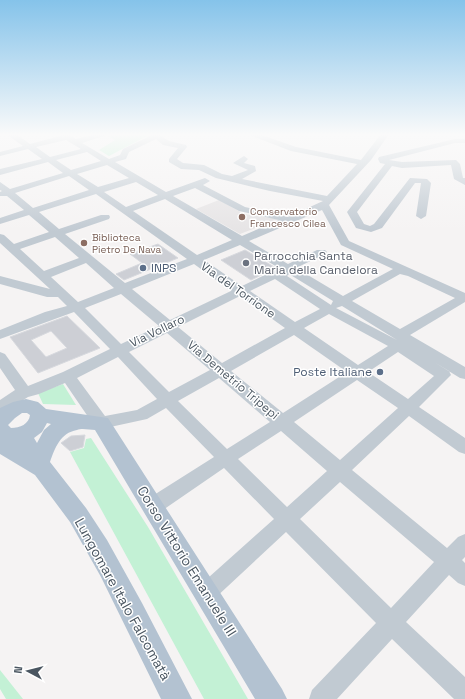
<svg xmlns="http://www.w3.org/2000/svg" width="465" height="699" font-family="'Space Grotesk',sans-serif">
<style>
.education{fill:#e6e4e5}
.green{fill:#c3f1d5}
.building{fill:#cdcfd5;stroke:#d7d9de;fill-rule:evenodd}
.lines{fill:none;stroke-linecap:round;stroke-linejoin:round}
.minor{fill:#c1cad2;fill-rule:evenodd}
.major{fill:#b3c2d1;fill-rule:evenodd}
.education-dot{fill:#8d6e63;stroke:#fff;stroke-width:1.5}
.worship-dot{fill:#6b7280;stroke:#fff;stroke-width:1.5}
.service-dot{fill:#5c6f8a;stroke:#fff;stroke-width:1.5}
.labels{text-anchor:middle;stroke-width:3;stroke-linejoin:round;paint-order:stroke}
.far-education-label{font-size:10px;fill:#785e54;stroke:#fff;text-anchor:start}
.worship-label{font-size:12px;fill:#5b616d;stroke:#fff;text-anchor:start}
.service-label{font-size:12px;fill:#4e5e75;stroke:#fff;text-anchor:start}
.street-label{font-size:12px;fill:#4a5661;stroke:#fff}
.near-street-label{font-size:14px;fill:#4a5661;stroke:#fff}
</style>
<rect width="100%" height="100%" fill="#f5f3f3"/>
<!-- education -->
<polygon class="education" points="219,200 244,214 279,219 240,234 196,209"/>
<!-- green -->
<g class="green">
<polygon points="115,134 146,134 147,136 109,156 99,150 115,140 108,136"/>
<polygon points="63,384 76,405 43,404 38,393"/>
<polygon points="91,438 148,527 248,699 204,699 70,452 84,448 86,439"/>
<polygon points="0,670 23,699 6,699 0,689"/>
</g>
<!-- building -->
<g class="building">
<polygon points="158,244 178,258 124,280 116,274 142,263 130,254"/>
<polygon points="245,250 276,268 251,280 221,260"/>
<path d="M67,316l33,32 -62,25 -28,-36zM51,331l16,17 -21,9 -15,-17z"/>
<polygon points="85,435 83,447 70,451 61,443 71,436"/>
</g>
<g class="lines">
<!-- minor -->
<g class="minor">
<path d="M6,134h10l14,10 30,-8 -2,-2h10l8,5 20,-5h14l-28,9 27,16 11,-4 3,-6 31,-15h10l-3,2 8,5 17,4 1,2 -10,12 6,4 21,2 18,9 10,2 16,-6 -15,-7 11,-7 4,3 -4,4 11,3 1,5 -14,8 85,17 30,-32 -66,-13 -44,-17h12l37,13 65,13 20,-26h8l-18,26 -42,45 20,36 116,52v9l-55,33 55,32v12l-5,-1 -26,-16 15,9 2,4 -32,32 46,31v16l-6,-2 -50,-36 -57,54 95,78 11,-11 7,-3v23l-3,3 3,3v23l-7,-3 -9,-8 -43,47 59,55v22h-11l-62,-60 -55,60h-28l3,-9 64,-67 -90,-91 -73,68 -7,3 -7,-3 -4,-7 4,-7 75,-67 -50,-51 -64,44 -7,2 -7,-2 -2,-6 2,-6 68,-43 -48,-49 -19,11 -46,10 -6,-2 -30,-44 -26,11 -11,3 -22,14 -6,2v-13l15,-10 -15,-22v-16l5,2 23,32 35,-14 47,-23 -36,-37 -74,27v-9l45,-18 22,-6 -9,-9h-11l-47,-13v-8l50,13 -50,-46v-9l4,1 10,9 35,-12 -20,-17 -29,9v-6l24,-8 -17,-14h-7v-4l2,-1 -2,-1v-8l10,7 53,-16 -15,-11 -48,13v-6l42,-10 -14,-10 -28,7v-4l23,-6zM156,139l7,6 15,3 -9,11v3l12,7 18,1 17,8 54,13 53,10 -35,16 -43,-10 -42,-22 7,-4 -5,-3 -39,14 -51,-30 11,-3 3,-7zM66,140l15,9 -31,8 -14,-10zM87,152l14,9 -30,9 -15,-10zM107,165l22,13 -31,9 -21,-13zM69,176l20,14 -56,18 -18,-15zM136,182l22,13 -32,12 -22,-15zM195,188l44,23 40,9 -37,16 -69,-40zM96,194l91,65 -62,24 -60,-49 44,-15 1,-2 -1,-2h-8l-42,14 -20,-17zM165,199l67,41 -35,15 -64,-44zM322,210l19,35 52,24 -50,27 -47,-28 29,-14 2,-2 -2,-2h-8l-29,14 -39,-23zM55,237l24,21 -35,13 -24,-22zM240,245l39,23 -37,18 -38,-26zM86,263l28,25 -36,14 -27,-25zM194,264l37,27 -61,29 -38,-31zM289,274l44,27 -2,4 -44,-29zM400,274l8,2 47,22 -55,31 -48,-28zM275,279l45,30 -25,13 -45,-31zM121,294l38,32 -38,18 -36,-36zM240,296l45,32 -63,35 -44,-36zM342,306l55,34 -61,-32zM329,314l59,32 -30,19 -54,-37zM167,333l43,37 -41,22 -40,-40zM294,335l53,37 -64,41 -52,-42zM398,352l36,24 -26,23 -40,-27zM118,357l39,42 -20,11 -32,6 -28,-38zM219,378l51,44 -43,27 -49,-48zM357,380l41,28 -58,52 -46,-38zM281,431l46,40 -40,36 -49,-48zM340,482l94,80 -43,46 -91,-89z"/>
<polygon points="455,139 465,139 465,143 455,143 389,160 402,162 456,160 460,164 463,178 465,178 465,185 454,179 451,165 402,168 392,166 357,212 364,224 370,226 374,224 410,178 427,179 431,183 426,216 421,219 416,216 421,183 415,183 382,228 371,232 356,228 347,212 385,164 380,163 378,159 379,157"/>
</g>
<!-- major -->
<path class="major" d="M26,399l12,3 8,7 62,9 174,271 5,10h-32l-160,-269c-5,0 -13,-2 -18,0 -17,3 -22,18 -27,32l36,46 21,32 35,63 50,96h-31l-60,-122 -31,-55 -35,-47 -35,-21v-46l13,-6zM22,413h5l3,2c-1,9 -10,13 -19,13l-3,-3 7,-7zM47,423l4,1 -7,6 -7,13 -3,-5 8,-6z"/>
</g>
<!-- sky -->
<linearGradient id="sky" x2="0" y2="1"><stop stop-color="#85c3ea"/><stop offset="0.58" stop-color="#fafafa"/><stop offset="1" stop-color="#fafafa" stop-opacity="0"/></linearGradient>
<rect width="465" height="232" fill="url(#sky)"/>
<!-- markers -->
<g class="education-dot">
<circle cx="242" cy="217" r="4"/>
<circle cx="84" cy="243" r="4"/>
</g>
<circle class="worship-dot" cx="246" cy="263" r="4"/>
<g class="service-dot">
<circle cx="143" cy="268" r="4"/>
<circle cx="380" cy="372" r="4"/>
</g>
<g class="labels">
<!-- far-education labels -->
<g class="far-education-label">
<text x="250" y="215">Conservatorio<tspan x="250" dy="12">Francesco Cilea</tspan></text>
<text x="92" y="241">Biblioteca<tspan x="92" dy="12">Pietro De Nava</tspan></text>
</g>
<!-- worship labels -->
<g class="worship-label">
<text x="254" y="260">Parrocchia Santa<tspan x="254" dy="14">Maria della Candelora</tspan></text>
</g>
<!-- service labels -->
<g class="service-label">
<text x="151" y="272">INPS</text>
<text x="372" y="376" text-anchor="end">Poste Italiane</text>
</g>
<!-- street labels -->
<g class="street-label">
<text transform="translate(238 290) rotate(35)" y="4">Via del Torrione</text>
<text transform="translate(157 331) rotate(-26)" y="4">Via Vollaro</text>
<text transform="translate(233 380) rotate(40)" y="4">Via Demetrio Tripepi</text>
</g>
<!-- near-street labels -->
<g class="near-street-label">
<text transform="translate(187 561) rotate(58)" y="5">Corso Vittorio Emanuele III</text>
<text transform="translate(123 599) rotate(61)" y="5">Lungomare Italo Falcomatà</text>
</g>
</g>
<!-- north arrow -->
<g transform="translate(28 671) rotate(277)" stroke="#ffffff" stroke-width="3" paint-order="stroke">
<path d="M0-3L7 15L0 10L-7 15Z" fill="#4a5661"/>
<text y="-6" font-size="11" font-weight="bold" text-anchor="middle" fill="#4a5661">N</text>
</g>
</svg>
